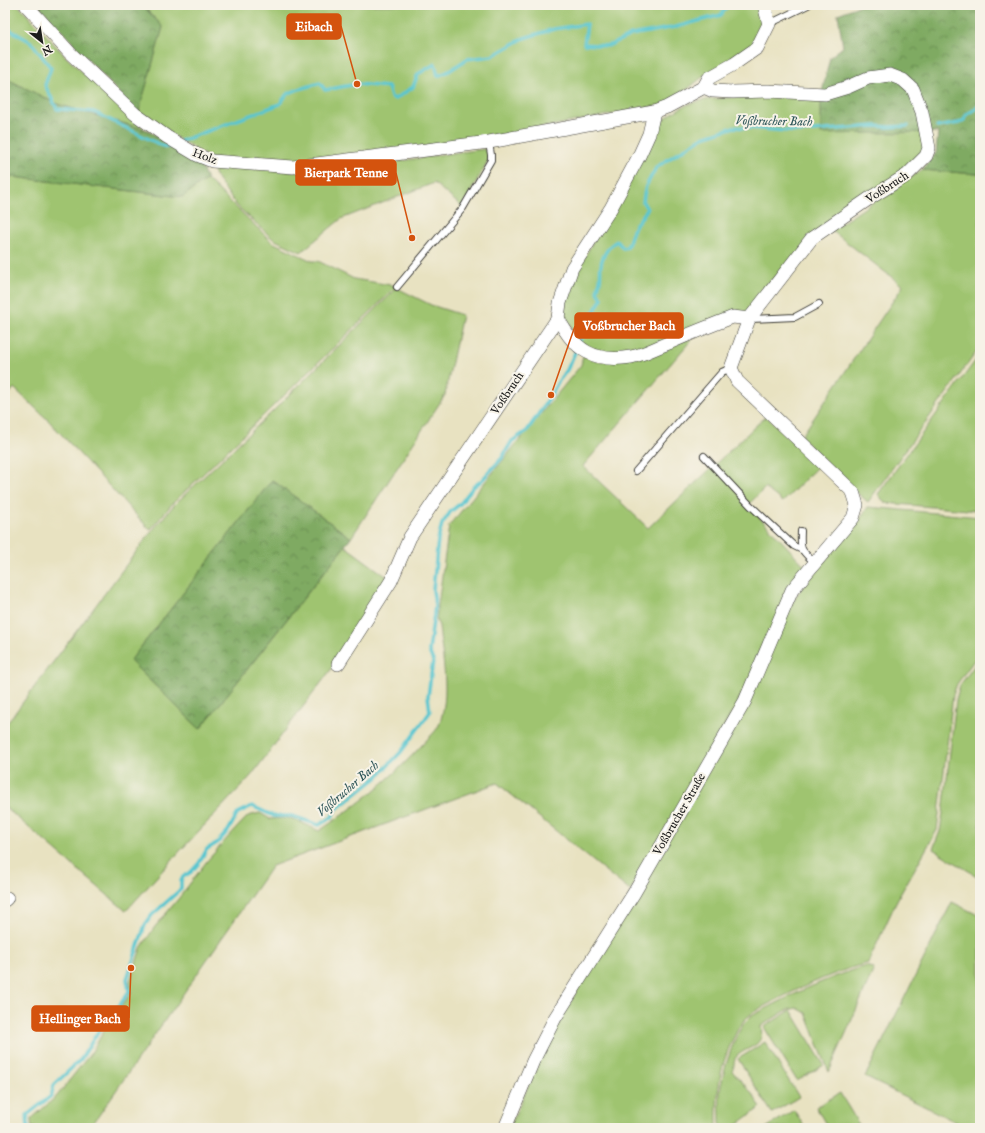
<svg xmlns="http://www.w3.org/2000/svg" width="985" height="1133" font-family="'IM FELL English',serif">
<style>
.grass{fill:#9fc46f;stroke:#5e7046}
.forest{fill:url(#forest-crowns);stroke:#4e633f}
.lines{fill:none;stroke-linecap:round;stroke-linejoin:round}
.stream{stroke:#59c6d0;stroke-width:3.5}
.service-casing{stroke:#3b3a35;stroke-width:8}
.minor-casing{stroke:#3b3a35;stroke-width:14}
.service{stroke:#fff;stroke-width:6}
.minor{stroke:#fff;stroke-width:13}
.labels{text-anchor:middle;stroke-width:4;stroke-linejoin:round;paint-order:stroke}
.street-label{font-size:12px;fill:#1c1c1c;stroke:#f7f3e8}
.water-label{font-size:13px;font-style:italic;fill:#31585b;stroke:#f7f3e8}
.leader{fill:none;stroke:#d4530e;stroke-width:1.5}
.callout-dot{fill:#d4530e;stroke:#f7f3e8;stroke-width:1.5}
.callout{fill:#d4530e;stroke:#d4530e;stroke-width:1.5}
.callout-label{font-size:13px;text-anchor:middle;font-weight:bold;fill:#fff}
</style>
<defs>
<pattern id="forest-crowns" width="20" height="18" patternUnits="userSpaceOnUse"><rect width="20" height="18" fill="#7faa62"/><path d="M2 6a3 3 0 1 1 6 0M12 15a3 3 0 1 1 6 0" fill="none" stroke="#678a50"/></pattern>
</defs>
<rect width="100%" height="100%" fill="#f7f3e8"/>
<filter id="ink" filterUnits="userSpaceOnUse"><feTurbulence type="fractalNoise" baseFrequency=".025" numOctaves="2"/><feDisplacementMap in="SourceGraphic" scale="8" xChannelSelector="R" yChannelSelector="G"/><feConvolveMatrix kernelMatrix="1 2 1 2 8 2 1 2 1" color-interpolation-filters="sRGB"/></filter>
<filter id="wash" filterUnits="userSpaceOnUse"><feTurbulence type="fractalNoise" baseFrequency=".012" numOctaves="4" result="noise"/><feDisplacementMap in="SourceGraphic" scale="16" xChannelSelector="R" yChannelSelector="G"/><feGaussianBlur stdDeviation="0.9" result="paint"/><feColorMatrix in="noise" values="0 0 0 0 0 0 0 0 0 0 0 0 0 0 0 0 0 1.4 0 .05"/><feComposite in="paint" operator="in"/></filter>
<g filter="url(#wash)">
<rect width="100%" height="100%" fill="#e8e2c1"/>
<!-- grass -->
<g class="grass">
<polygon points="5,5 18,5 67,58 146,130 57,104 5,78"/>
<polygon points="142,5 762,5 763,30 754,45 705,75 690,87 666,104 487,138 293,165 212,159 138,114 163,27"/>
<path d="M738,97h83l102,35 1,20 -6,12 -92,61 -80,88 -113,42 -24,2 -28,-13 -16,-26 -1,-14 13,-33 80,-146c30,-26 43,-25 81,-28z"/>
<polygon points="484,149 489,154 489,159 462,207 434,183 341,219 301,252 273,239 237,206 214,174 214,165 292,171 364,167 438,155"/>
<polygon points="922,170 978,174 980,175 980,347 868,502 855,491 801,437 903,286 831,230"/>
<polygon points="5,176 182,197 207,179 272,242 312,261 318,261 354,279 397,286 172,504 150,530 48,420 14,388 5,399"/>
<polygon points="397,288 431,305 462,315 445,395 351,538 272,480 130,661 200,729 345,546 390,579 336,663 251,776 180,851 126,911 5,807 5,726 151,532 175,504 272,412"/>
<path d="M693,338l-110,128 65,62 118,-112 52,50 -35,36 -18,-14 -17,17 58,62 -68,138 -108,186 -133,-108 -225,83 -182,262h-58l-1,-9 26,-23 15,-19 19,-24 13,-22 27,-38 -1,-12 11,-33 13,-20 25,-30 28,-37 24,-27 17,-18 12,-3 10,6 17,-1 7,1 25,12c39,-26 72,-52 104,-87 5,-6 13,-12 16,-19 12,-31 3,-68 0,-99l-3,-7 13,-93 132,-161 2,-9 16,6z"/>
<polygon points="978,357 980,358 980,511 885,503 878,494"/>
<path d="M868,507l112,10v135l-23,32 -4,11 -16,135 -40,70 -29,63c-31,8 -59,21 -88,35 -13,7 -29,13 -38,25 -4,4 -6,11 -9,16 -14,28 -17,58 -16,89h-208l39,-85 244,-440c21,-35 54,-61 76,-96z"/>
<polygon points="980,658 980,878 933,849 940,831 943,813 956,699 960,685"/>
<polygon points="952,902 980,916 980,1128 968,1128 865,1077"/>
<path d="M866,966l8,3 -45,103 -23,-59 -9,-5 -10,2 -26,16c4,22 -12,19 -24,30 -4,4 -2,11 -5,15l18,20 11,16 -29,21h-8l-4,-4c0,-11 -1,-22 0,-33 3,-19 14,-58 27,-71 6,-6 16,-10 24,-14 30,-16 62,-30 95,-40z"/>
<polygon points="791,1010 824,1065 797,1081 764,1027"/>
<polygon points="765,1042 799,1097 772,1113 738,1059"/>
<polygon points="840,1093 861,1128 828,1128 816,1107"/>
<polygon points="794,1110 805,1128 766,1128"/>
</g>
<!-- forest -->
<g class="forest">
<polygon points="38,5 142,5 163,27 138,114"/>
<polygon points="861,5 980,5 980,175 978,174 922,170 936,153 938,132 821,134 821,97 830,57 843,47 838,14"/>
<polygon points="5,78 57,104 146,130 197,157 207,179 182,197 5,176"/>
<polygon points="272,480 351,538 200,729 130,661"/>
</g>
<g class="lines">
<!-- stream -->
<g class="stream">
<polyline points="5,27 31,42 51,68 45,85 57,109 94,112 165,147 172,145"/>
<polyline points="937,127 959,123 964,120 967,114 976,109 980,104"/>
<polyline points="181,141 280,104 287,94 299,89 320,83 325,90 357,84 388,87 391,97 395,99 413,87 418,74 435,64 438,76 449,71 467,59 492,56 524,38 554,29 587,24 584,44 608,46 631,35 676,27 721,15 728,5"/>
<path d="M579,342l9,-20 14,-24 -5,-7c1,-4 2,-6 3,-10 1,-5 0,-11 1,-16 1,-9 8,-20 16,-24l6,7 4,-1c3,-6 4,-12 7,-19 3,-7 9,-11 13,-19l-4,-7 1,-7 2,-9 10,-18 8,-6 39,-25 31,-10 67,5 74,-6 14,1 19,-1"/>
<polyline points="28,1128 27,1115 51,1096 54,1085 81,1059 101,1027 121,1003 129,991 127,979 145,925 152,915 181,889 181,881 183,877 191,872 199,863 207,849 217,843 228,831 238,813 252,806 274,816 292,816 319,825 332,817 335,810 377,777 401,752 430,712 428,696 433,661 429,651 435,606 433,590 438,539 442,524 451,511 460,504 473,487 481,481 502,458 512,441 527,431 551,395 558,382 567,370 577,348"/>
</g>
</g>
</g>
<g filter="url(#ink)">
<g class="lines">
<defs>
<g id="service">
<polyline points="769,24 808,5"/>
<polyline points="397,287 463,208 491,160 491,155 489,142"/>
<polyline points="750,319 795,317 819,304"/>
<polyline points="704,456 750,505 794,546 802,550"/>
<polyline points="636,471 722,372 731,368"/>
<path d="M801,531c-1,20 0,19 14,32"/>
</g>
<g id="minor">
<polyline points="26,5 70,53 135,114 167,137 197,155 212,161 293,167 489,142 654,112 667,107 704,87 709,78 734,64 757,48 769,24 764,5"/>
<path d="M558,318c16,32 36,45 73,39 12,-2 28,-11 40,-15 21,-9 41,-17 62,-25l16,2"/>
<polyline points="338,664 391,581 410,537 558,318 560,303 572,268 611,208 639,156 649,134 654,112"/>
<polyline points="5,900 7,898"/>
<polyline points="505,1128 533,1061 555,1018 634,893 745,701 792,590 853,518 857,505 853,492 737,381 731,368 749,319 812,238 870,198 907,175 926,156 929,148 922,112 913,89 903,80 890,75 868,78 848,87 825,94 768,91 733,92 713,91 704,87"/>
</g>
</defs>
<!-- service casing -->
<use href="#service" class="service-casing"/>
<!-- minor casing -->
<use href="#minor" class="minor-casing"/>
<!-- service -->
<use href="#service" class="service"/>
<!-- minor -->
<use href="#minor" class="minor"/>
</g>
</g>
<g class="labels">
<!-- street labels -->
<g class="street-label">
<text transform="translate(205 156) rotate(20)" y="4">Holz</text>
<text transform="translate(887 187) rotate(-33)" y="4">Voßbruch</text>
<text transform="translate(507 393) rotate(-56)" y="4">Voßbruch</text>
<text transform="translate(679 814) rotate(-60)" y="4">Voßbrucher Straße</text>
</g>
<!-- water labels -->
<g class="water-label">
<text transform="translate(774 120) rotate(1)" y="5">Voßbrucher Bach</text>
<text transform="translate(347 788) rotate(-41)" y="5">Voßbrucher Bach</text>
</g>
</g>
<!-- callouts -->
<path class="leader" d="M357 84L341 26M412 238L396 173M551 395L575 326M131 968L129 1018"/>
<g class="callout-dot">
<circle cx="357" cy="84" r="4"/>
<circle cx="412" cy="238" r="4"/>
<circle cx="551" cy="395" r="4"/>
<circle cx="131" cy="968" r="4"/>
</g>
<g class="callout">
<rect x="287" y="14" width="54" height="25" rx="4"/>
<rect x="296" y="160" width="100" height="25" rx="4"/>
<rect x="575" y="313" width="108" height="25" rx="4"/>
<rect x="32" y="1006" width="97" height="25" rx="4"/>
</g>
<g class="callout-label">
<text x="314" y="31">Eibach</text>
<text x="346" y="177">Bierpark Tenne</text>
<text x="629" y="330">Voßbrucher Bach</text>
<text x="80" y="1023">Hellinger Bach</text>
</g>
<!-- margin -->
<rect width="985" height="1133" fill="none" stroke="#f7f3e8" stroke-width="20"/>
<!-- north arrow -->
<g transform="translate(42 42) rotate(150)" stroke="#f7f3e8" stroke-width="3" paint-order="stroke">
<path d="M0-3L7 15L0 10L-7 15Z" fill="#1c1c1c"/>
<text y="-6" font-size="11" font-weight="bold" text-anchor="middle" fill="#1c1c1c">N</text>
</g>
</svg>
